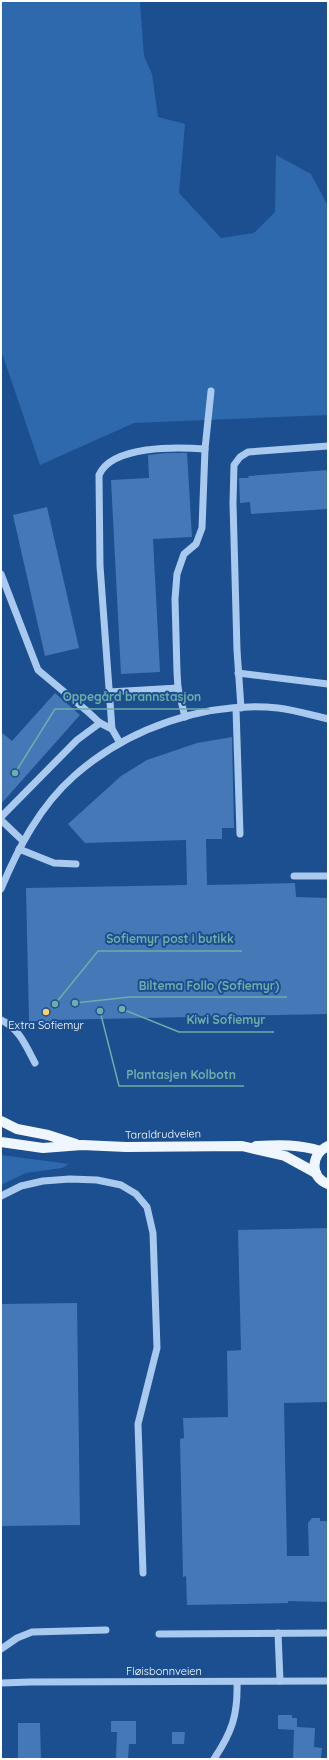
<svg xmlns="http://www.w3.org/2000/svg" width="329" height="1760" font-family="Quicksand,sans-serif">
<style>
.green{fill:#2e69ad}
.building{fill:#4478b7}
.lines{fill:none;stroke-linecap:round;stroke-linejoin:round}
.minor{stroke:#a9c9ee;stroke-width:7}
.major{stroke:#f0f6ff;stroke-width:10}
.poi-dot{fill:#ffd166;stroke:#1b4f8f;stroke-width:1.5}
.labels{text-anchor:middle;stroke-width:4;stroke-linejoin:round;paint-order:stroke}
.poi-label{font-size:11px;fill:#fff;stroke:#1b4f8f}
.street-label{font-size:11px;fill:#fff;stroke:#1b4f8f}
.leader{fill:none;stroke:#6fada8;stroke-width:1.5}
.callout-dot{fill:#6fada8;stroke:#1b4f8f;stroke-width:1.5}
.callout-label{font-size:12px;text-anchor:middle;font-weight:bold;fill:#6fada8;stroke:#1b4f8f;stroke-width:4;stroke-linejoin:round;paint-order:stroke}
</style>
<rect width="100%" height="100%" fill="#1b4f8f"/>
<!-- green -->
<g class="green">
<polygon points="1,1 141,1 140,3 144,56 152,74 158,117 185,124 179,193 221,238 254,233 275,212 276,155 311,174 328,206 328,415 134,423 40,465 1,350"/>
<polygon points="1,1155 69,1164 62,1168 26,1173 1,1185"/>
</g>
<!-- building -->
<g class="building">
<polygon points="166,453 187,453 192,537 153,539 160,672 121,674 111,480 149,478 148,455"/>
<polygon points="328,470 328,509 251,514 250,502 240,503 239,478 249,478 248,476"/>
<polygon points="47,507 79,648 45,656 13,515"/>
<polygon points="55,693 80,715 1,804 1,732 12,741"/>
<polygon points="232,737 234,828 222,828 222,839 206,839 207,885 295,883 296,897 328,898 328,1014 53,1020 53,1026 39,1026 39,1021 29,1021 26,888 187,885 186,840 85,843 68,824 121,776 147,760 197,743"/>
<polygon points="328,1228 328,1402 284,1403 287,1556 309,1556 308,1523 312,1518 320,1518 320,1521 328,1521 328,1602 288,1601 288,1603 187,1605 186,1576 183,1577 180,1439 184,1438 183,1418 228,1417 227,1351 241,1350 238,1230"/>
<polygon points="77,1303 80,1525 2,1526 1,1304"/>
<polygon points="278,1715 292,1715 292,1718 297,1718 297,1727 315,1728 314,1747 322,1748 321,1759 293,1759 294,1730 278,1729"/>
<polygon points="111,1721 136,1721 136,1744 129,1744 128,1759 116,1759 117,1732 111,1732"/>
<polygon points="18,1723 40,1723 41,1759 18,1759"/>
<polygon points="172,1732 185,1732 184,1744 172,1744"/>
</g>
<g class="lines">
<!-- minor -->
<g class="minor">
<polyline points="1,574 38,670 87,711 100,723 112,729 120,743"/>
<polyline points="238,673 328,684"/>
<polyline points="109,692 178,688"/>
<polyline points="236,708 240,834"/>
<polyline points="241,708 237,650 233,503 234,465 240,457 248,452 328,446"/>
<polyline points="185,717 178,688 177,672 175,599 177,574 184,554 196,544 202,528 205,449 211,391"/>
<path d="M112,729l-12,-163 -1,-91c13,-30 78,-28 106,-26"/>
<polyline points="1,817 77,740 100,723"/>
<polyline points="1,820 23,841"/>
<polyline points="19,849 54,863 76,864"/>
<polyline points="294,876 328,876"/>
<path d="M1,889c17,-41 39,-83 73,-113 54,-48 132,-75 204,-68 17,2 33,7 50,11"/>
<path d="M1,1020c18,8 25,26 34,43"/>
<polyline points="1,1196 21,1186 43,1181 70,1179 97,1180 121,1185 136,1194 147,1207 153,1233 157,1348 138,1424 143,1573"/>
<polyline points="278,1633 280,1681"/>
<polyline points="159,1634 328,1633"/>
<polyline points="1,1649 17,1638 32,1632 106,1630"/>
<polyline points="1,1683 31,1682 328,1681"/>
<path d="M214,1759c18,-27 24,-44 23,-77"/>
</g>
<!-- major -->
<g class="major">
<polyline points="1,1121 17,1129 48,1135 76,1144"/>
<polyline points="1,1142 43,1148 82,1145 126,1147 242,1146 285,1156 316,1173"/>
<path d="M256,1146c23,-1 43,-2 64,5"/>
<path d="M328,1146c-17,8 -19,31 0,38"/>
</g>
</g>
<!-- markers -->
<circle class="poi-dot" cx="46" cy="1012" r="4"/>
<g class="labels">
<!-- poi labels -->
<g class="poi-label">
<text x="46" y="1029">Extra Sofiemyr</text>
</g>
<!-- street labels -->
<g class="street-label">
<text transform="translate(163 1134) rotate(-1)" y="4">Taraldrudveien</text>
<text x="164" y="1675">Fløisbonnveien</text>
</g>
</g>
<!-- callouts -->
<path class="leader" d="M15 773L55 709H209M55 1004L98 951H242M75 1003L130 997H287M122 1009L179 1032H274M100 1011L119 1086H244"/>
<g class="callout-dot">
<circle cx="15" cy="773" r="4"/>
<circle cx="55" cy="1004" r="4"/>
<circle cx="75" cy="1003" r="4"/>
<circle cx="122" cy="1009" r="4"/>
<circle cx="100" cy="1011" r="4"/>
</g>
<g class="callout-label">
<text x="132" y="701">Oppegård brannstasjon</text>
<text x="170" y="943">Sofiemyr post i butikk</text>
<text x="209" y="990">Biltema Follo (Sofiemyr)</text>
<text x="226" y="1024">Kiwi Sofiemyr</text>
<text x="181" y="1079">Plantasjen Kolbotn</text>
</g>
<!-- border -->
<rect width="329" height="1760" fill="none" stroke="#ffffff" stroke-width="4"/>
</svg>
